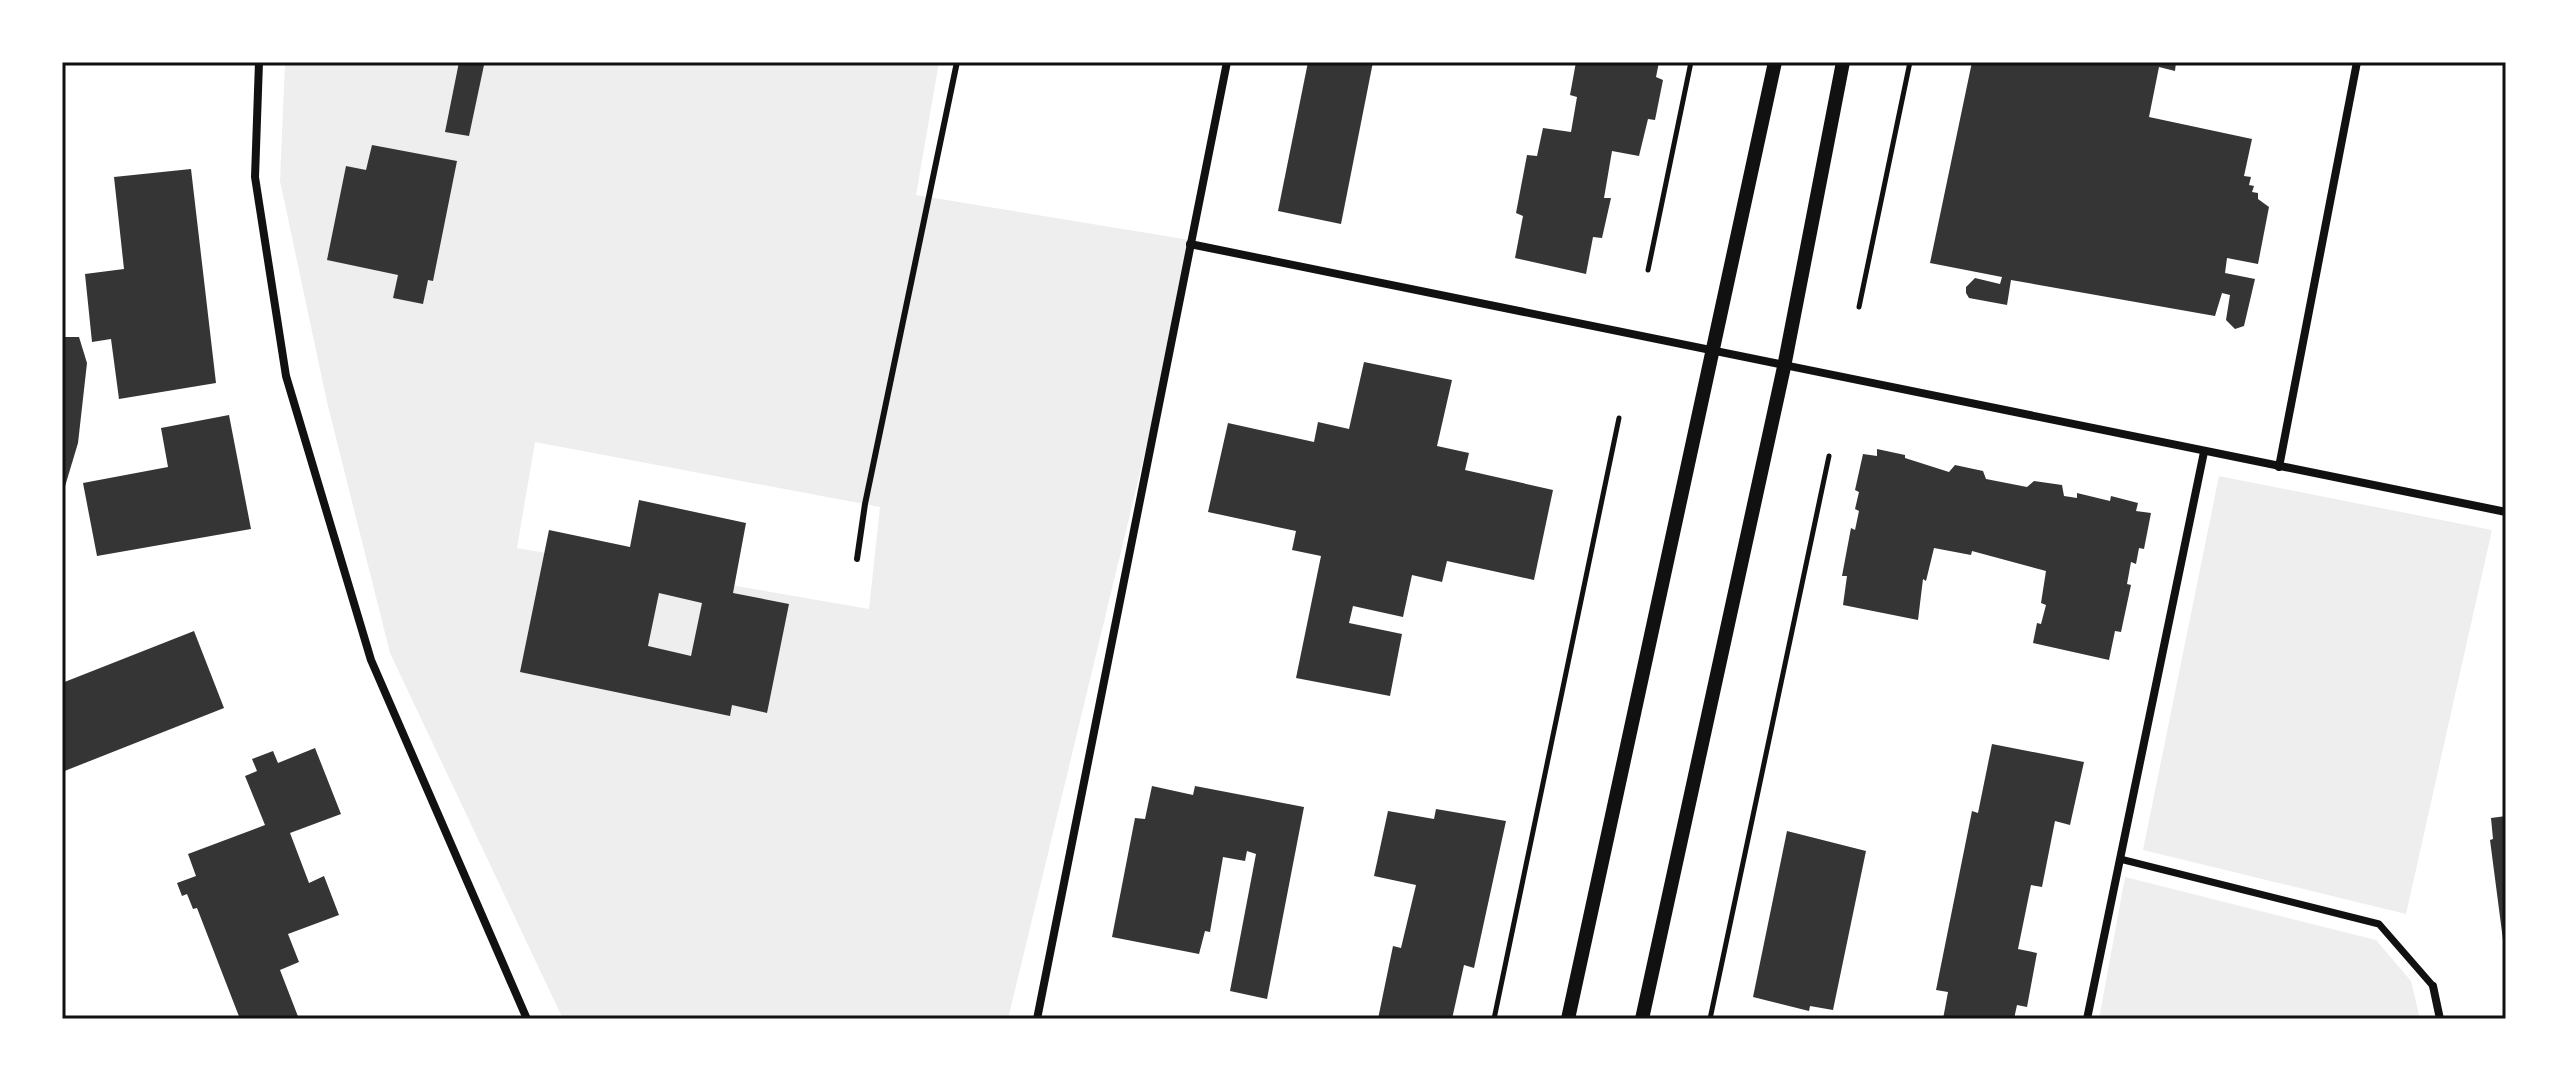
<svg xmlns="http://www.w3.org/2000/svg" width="2568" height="1081" font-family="'Space Grotesk',sans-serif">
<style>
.green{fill:#eee;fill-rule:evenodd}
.building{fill:#353535;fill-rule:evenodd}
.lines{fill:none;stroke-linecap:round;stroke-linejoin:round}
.path{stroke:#111;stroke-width:5}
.service{stroke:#111;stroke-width:6}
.pedestrian{stroke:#111;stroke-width:7}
.minor{stroke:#111;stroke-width:8}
.tertiary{stroke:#111;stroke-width:14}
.neatline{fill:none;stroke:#111;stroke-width:3}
</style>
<rect width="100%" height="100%" fill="#fff"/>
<!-- green -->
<g class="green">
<path d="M285,62h654l-23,133 280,46 -188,778h-445l-173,-366 -63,-251 -47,-221zM535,442l345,65 -11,102 -352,-61z"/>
<polygon points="2219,476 2492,530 2406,914 2143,850"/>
<polygon points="2125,877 2376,940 2411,981 2420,1019 2099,1019"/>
</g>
<!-- building -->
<g class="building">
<polygon points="459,62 484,65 469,136 445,132"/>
<polygon points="1308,62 1373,62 1341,224 1278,211"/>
<polygon points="1576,62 1659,62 1656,77 1663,80 1655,120 1648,119 1639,156 1612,151 1604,198 1611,198 1602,238 1593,237 1586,274 1515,258 1523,216 1516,213 1527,155 1537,156 1543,128 1571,132 1577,97 1570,95"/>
<polygon points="1972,62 2176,62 2175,71 2159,67 2149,117 2252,139 2244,176 2251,177 2249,185 2254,186 2252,192 2258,193 2258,199 2269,207 2258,264 2227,258 2225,273 2255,279 2244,326 2235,329 2226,320 2230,295 2222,293 2215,316 2011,280 2007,305 1969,298 1966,293 1966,287 1975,278 2000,284 2002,277 1930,263"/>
<polygon points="372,145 457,161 433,281 428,280 423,304 393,298 398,275 327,260 346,166 366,170"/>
<polygon points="191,169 216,383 119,399 111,339 92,342 85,274 124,269 114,177"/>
<polygon points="62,337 79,337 87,363 78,443 63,493"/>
<polygon points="1364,362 1452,380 1437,446 1469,453 1465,470 1553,490 1534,580 1447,561 1442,582 1412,575 1403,617 1353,606 1349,623 1402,634 1390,696 1296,678 1321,556 1292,550 1296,531 1208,512 1228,423 1314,442 1318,422 1349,429"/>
<polygon points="229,415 251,529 97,556 83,483 168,467 161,428"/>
<polygon points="1877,449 1905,455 1905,458 1949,472 1955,465 1983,471 1986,479 2027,487 2034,481 2062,485 2064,496 2077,498 2077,493 2110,501 2111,496 2138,503 2136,511 2151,513 2144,549 2139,548 2136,564 2131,562 2127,584 2131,585 2121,632 2115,631 2109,660 2033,643 2037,623 2041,624 2046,605 2041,603 2046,571 1972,551 1971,555 1934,548 1926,581 1923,579 1918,620 1843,605 1847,576 1842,576 1851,528 1855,530 1859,511 1855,509 1859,492 1855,490 1863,454 1877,456"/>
<path d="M639,500l107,23 -13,70 56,11 -22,109 -35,-8 -2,11 -210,-44 29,-142 81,17zM659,593l43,10 -11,53 -43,-10z"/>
<polygon points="194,631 224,708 62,772 62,683"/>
<polygon points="1992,744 2084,762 2070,825 2055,821 2042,887 2031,885 2018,949 2037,953 2027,1007 2017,1005 2014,1019 1943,1019 1948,992 1936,990 1972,811 1978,813"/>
<polygon points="315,748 341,814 290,833 309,883 324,876 339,915 288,934 299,962 280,970 299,1019 240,1019 197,908 193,909 187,894 182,896 177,883 196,876 188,854 265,825 245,776 257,771 252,759 273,751 278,763"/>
<polygon points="1152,786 1193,795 1195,786 1304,807 1267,999 1230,991 1256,854 1247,851 1245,861 1223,857 1210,932 1205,931 1199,954 1112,937 1135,818 1145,819"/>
<polygon points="1436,809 1506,821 1474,968 1464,965 1452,1019 1378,1019 1393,946 1401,948 1416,885 1374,876 1388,811 1434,819"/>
<polygon points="2506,816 2506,940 2503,940 2490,840 2493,839 2491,818"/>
<polygon points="1787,831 1866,851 1833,1010 1810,1006 1809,1011 1753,997"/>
</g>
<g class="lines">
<!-- path -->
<g class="path">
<polyline points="1648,270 1691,62"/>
<polyline points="1859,307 1910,62"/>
<polyline points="1494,1019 1619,418"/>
<polyline points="1710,1019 1829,456"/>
</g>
<!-- service -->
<polyline class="service" points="857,559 865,504 957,62"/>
<!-- pedestrian -->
<polyline class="pedestrian" points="2120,859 2379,924 2433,986"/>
<!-- minor -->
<g class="minor">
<polyline points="259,62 255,177 286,376 371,660 527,1019"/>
<polyline points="1190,244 2506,512"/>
<polyline points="2279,467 2357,62"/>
<polyline points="2433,986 2440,1019"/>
<polyline points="1037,1019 1227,62"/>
<polyline points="2087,1019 2204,452"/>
</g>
<!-- tertiary -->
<g class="tertiary">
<polyline points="1568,1019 1775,62"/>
<polyline points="1642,1019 1784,367 1843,62"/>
</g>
</g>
<!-- border -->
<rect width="2568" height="1081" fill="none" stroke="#ffffff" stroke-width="128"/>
<rect x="64" y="64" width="2440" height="953" class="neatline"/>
</svg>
